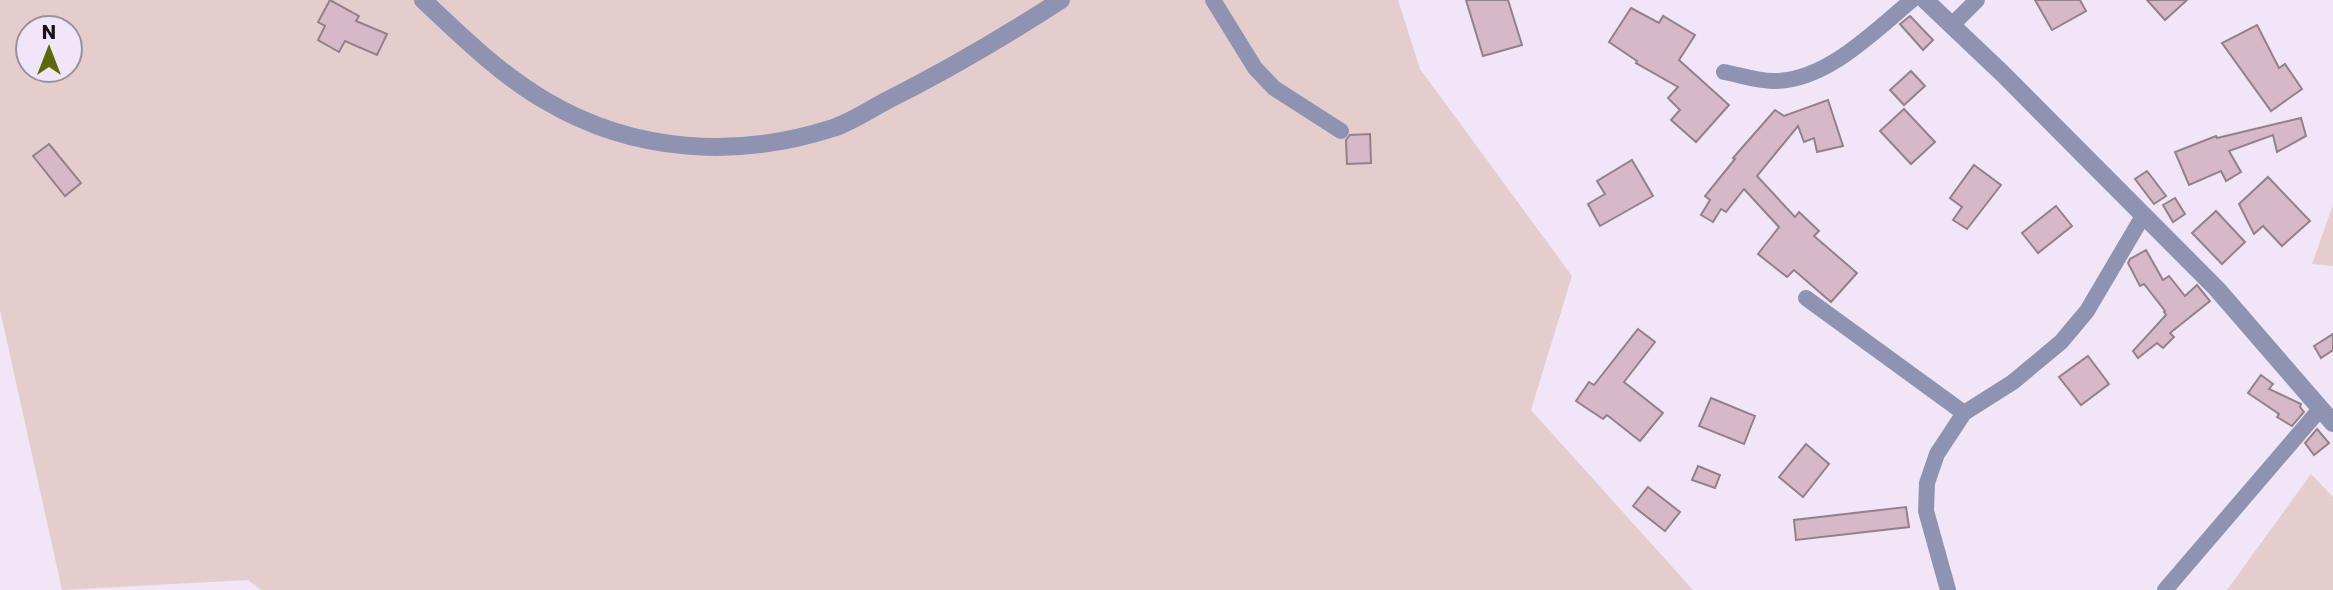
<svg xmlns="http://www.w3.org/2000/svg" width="2333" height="590" font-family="Poppins,sans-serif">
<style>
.green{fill:#e6cdcd;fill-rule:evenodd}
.building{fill:#d7b8c8;stroke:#93818a;stroke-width:2}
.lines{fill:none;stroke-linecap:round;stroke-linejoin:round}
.minor{stroke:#8f93b2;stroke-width:16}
.tertiary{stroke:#8f93b2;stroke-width:18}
</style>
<rect width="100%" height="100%" fill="#f0e6f7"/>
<!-- green -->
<g class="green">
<path d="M0,0h1398l22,69 152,207 -41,134 162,180h-1432l-13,-10 -186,10 -62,-280zM28,28h42v42h-42z"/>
<polygon points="2333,205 2333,266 2312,264"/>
<polygon points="2311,474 2333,497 2333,590 2227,590"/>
</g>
<!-- building -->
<g class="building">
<polygon points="330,0 359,16 356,21 387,34 377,55 345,41 339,52 318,40 325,26 318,22"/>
<polygon points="1466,0 1508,0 1522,45 1483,56"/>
<polygon points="2035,0 2080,0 2086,11 2052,30"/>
<polygon points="2147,0 2187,0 2165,20"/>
<polygon points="1631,8 1659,23 1663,16 1695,35 1679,60 1729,105 1696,142 1671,120 1680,110 1668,98 1678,87 1636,63 1637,61 1609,42"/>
<polygon points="1910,16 1933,40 1923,50 1900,24"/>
<polygon points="2257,25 2279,68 2285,64 2302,89 2271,111 2222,43"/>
<polygon points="1911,71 1925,86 1904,105 1890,90"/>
<polygon points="1828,100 1843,146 1817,152 1814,138 1804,142 1798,126 1757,176 1795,217 1799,212 1819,231 1814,236 1857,273 1831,302 1794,270 1787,277 1758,254 1779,227 1744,189 1726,212 1721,209 1713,222 1701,215 1710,200 1705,196 1735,159 1733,158 1775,110 1784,116"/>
<polygon points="1904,109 1935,142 1911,164 1880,131"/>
<polygon points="2301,118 2306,136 2277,152 2273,135 2229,151 2241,172 2226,181 2221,171 2189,185 2175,152 2216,136 2217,138"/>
<polygon points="1370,134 1371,163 1347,164 1346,140 1350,135"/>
<polygon points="49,144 81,183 65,196 33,156"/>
<polygon points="1632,160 1653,196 1600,226 1588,204 1605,194 1597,181"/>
<polygon points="1974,165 2001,185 1967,229 1953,220 1962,207 1950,198"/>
<polygon points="2147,171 2166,196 2154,204 2135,179"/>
<polygon points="2268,177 2310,221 2282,246 2263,226 2254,234 2239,204"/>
<polygon points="2175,198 2185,214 2173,222 2163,205"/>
<polygon points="2056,206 2072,226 2038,253 2022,233"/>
<polygon points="2216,211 2245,242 2222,264 2192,233"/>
<polygon points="2146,250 2163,280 2169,276 2185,296 2197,285 2210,301 2170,333 2174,337 2163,348 2157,343 2138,358 2133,351 2166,315 2164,312 2165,311 2144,284 2140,286 2128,263 2130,259"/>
<polygon points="1638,329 1655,342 1624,382 1663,413 1640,441 1607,415 1603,419 1576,401 1589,382 1594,385"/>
<polygon points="2333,334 2333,350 2321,358 2314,346"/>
<polygon points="2088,356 2109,384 2081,405 2059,377"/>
<polygon points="2261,375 2273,384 2269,389 2301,404 2300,407 2304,412 2292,426 2277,417 2279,414 2248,393"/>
<polygon points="1711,398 1755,416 1744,444 1699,426"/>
<polygon points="2317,429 2329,443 2314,455 2305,443"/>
<polygon points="1806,444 1829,464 1803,497 1779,477"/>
<polygon points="1698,466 1720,475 1715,488 1692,480"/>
<polygon points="1648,487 1680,512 1665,531 1633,506"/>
<polygon points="1906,507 1909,527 1796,540 1794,520"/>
</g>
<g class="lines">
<!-- minor -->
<g class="minor">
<polyline points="1213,0 1255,68 1274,88 1341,131"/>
<polyline points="1952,25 1977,0"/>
<path d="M1724,72c16,3 33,9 49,9 52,1 101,-49 139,-81"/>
<polyline points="1806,298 1964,413"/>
<polyline points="1948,590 1926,511 1927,483 1937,454 1964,413 2013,382 2061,342 2087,311 2143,216"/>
<polyline points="2165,590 2321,408"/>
</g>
<!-- tertiary -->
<g class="tertiary">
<path d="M423,0c38,36 78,75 123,101 88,52 191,58 287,27 18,-6 36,-18 53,-27 60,-30 118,-64 175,-101"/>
<polyline points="1925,0 2003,74 2217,289 2333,423"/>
</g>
</g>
<!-- north arrow -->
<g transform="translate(49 49)"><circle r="33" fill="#f0e6f7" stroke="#98919d" stroke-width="2"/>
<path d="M0-5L12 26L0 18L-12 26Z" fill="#5e670b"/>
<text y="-10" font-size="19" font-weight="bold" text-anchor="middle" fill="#151117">N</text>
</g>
</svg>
